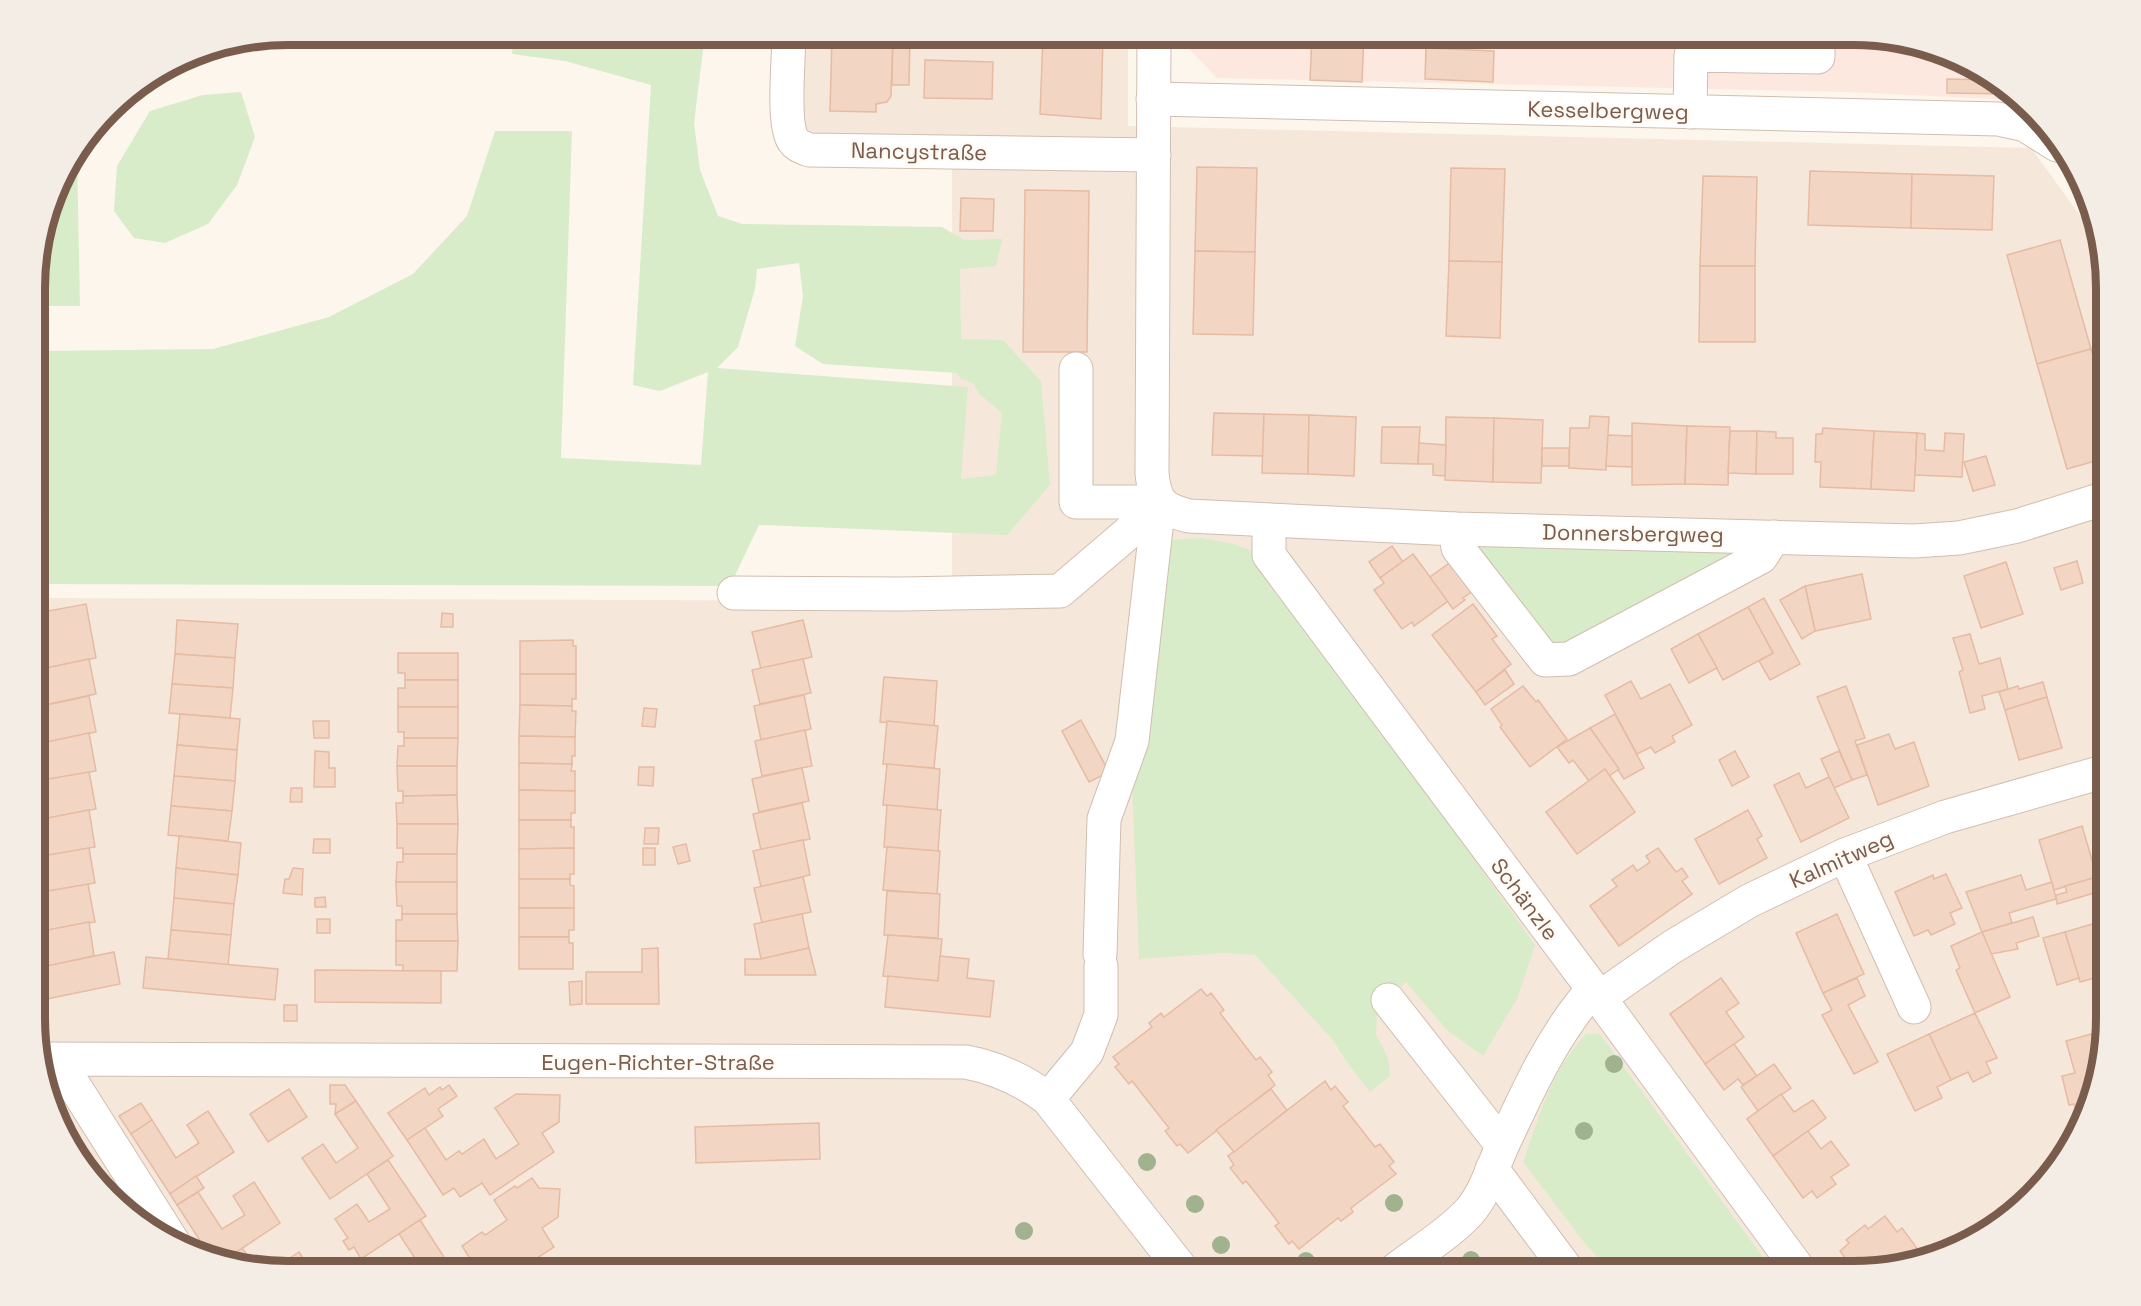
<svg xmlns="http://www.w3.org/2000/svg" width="2141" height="1306" font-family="'Space Grotesk',sans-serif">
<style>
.residential{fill:#f5e8da}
.commercial{fill:#fde8e0}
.green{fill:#d8ecc9;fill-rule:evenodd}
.building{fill:#f3d5c3;stroke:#e6bba3;stroke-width:1.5}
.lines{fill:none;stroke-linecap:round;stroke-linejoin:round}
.minor-casing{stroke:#d1beb0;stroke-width:35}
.minor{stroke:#fff;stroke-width:33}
.tree{fill:#a0b28e}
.labels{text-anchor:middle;stroke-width:4.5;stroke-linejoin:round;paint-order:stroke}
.street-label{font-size:22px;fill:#7a5c4d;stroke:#fffaf3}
.rim{fill:none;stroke:#7a5c4d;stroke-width:8}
</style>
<rect width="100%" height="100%" fill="#fdf6ec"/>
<!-- residential -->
<polygon class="residential" points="804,35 1128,35 1128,126 2031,148 2087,225 2106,283 2106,1034 2093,1099 2064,1158 1979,1238 1869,1271 288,1271 207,1258 148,1229 77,1158 37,1051 37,598 952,601 952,142 803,138"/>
<!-- commercial -->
<polygon class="commercial" points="1189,35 1853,35 1934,48 1993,77 2015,100 1846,92 1217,78 1189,49"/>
<!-- green -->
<g class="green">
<path d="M513,35h189l2,7 -10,81 6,47 18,46 24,8 200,3 22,13 38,-1 -6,27 -36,3 1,70 42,1 38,41 9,104 -43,50 -248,-10 -29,61 -693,-2v-233l176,-2 116,-32 84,-43 54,-58 28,-85h77l-11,327 140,7 7,-93 -48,19 -27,-6 18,-300 -86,-24 -53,-7zM799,263l4,33 -8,50 28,18 134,9 4,6 12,4 6,11 23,19 -6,62 -35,4 7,-92 -251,-19 21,-21 17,-58 2,-20z"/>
<polygon points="241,92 255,137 237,185 208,224 165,243 134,238 114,211 117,166 150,111 203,95"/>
<polygon points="77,154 80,306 37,306 37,255 61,176"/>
<polygon points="1202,538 1234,544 1252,551 1265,566 1535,945 1517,999 1483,1056 1447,1030 1406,982 1377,1011 1376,1035 1388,1058 1390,1076 1370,1092 1351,1068 1332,1039 1255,955 1224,953 1139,959 1132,783 1157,541"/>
<polygon points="1466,542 1735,546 1736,561 1547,652"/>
<path d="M1586,1034h14l173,237h-163l-27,-30 -60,-79c16,-45 29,-93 63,-128z"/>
</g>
<!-- building -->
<g class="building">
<polygon points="832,35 893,35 891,96 887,102 876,104 876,112 830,111"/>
<polygon points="893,35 910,35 909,85 892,85"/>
<polygon points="1043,35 1103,35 1101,119 1040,114"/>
<polygon points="1312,35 1364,35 1362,82 1310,80"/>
<polygon points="1600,35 1633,35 1633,41 1600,40"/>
<polygon points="1426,48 1494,51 1493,82 1425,79"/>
<polygon points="925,60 993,62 992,99 924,98"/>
<polygon points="1947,79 1996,80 2009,94 1947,93"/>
<polygon points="1197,167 1257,168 1255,252 1195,251"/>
<polygon points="1451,168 1505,169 1502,262 1449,261"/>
<polygon points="1810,171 1912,174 1911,228 1808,225"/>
<polygon points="1912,174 1994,176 1992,230 1911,228"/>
<polygon points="1703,176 1757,177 1755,266 1700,266"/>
<polygon points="1025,190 1089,191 1087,352 1023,352"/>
<polygon points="961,198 994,199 993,231 960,231"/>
<polygon points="2060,240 2091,349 2037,364 2007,255"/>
<polygon points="1195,251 1255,252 1253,335 1193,334"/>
<polygon points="1449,261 1502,262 1500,338 1446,336"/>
<polygon points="1700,266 1755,266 1755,342 1699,342"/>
<polygon points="2091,349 2106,401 2106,458 2067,469 2037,364"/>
<polygon points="1214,413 1264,414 1263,456 1212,455"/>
<polygon points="1264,414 1309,415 1308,474 1262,473"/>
<polygon points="1309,415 1356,417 1354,476 1308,474"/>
<polygon points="1590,416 1609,417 1606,470 1569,468 1570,428 1589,428"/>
<polygon points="1446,417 1494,418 1493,482 1445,480"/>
<polygon points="1494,418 1543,420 1541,483 1493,482"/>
<polygon points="1632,423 1687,426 1685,484 1632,485"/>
<polygon points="1687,426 1730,427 1728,485 1685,484"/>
<polygon points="1382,427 1420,427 1418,464 1381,463"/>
<polygon points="1823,428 1874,431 1871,489 1820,487 1821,462 1815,462 1816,434 1822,434"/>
<polygon points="1730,431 1757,431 1756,474 1728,473"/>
<polygon points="1757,431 1776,432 1776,438 1793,438 1793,474 1756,474"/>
<polygon points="1874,431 1917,433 1914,491 1871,489"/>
<polygon points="1917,433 1925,434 1925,450 1944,451 1945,433 1964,434 1962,477 1915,475"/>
<polygon points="1608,435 1632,436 1632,467 1606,466"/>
<polygon points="1419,443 1446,445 1445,476 1433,475 1433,464 1418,464"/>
<rect x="1542" y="448" width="27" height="18"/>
<polygon points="1986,456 1995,485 1973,491 1964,462"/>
<polygon points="1392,546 1403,562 1380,578 1369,562"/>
<polygon points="1413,554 1448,601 1414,626 1412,622 1402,629 1374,590 1384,583 1380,578"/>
<polygon points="1455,559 1476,589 1463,598 1465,600 1453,609 1430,577"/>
<polygon points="2077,561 2083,583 2061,590 2054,568"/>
<polygon points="2106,561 2106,578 2101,580 2096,563"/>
<polygon points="2006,562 2023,614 1981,628 1964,576"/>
<polygon points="1862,574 1871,619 1815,631 1805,586"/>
<polygon points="1805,586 1815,631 1802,639 1780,600"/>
<polygon points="1764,598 1800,664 1770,680 1759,661 1773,653 1748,607"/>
<polygon points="86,604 96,658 41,669 37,650 37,613"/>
<polygon points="1473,604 1497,636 1492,639 1511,664 1476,692 1432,635"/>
<polygon points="1748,607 1773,653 1723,680 1698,634"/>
<polygon points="442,613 453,614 453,627 441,627"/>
<polygon points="177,620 238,624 235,658 175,654"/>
<polygon points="803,620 812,657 761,669 752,632"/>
<polygon points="1698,634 1717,668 1689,683 1671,649"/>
<polygon points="1970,634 1979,664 2000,658 2008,689 1982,696 1985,709 1970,713 1959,672 1963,670 1953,638"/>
<polygon points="573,640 573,646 576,646 576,674 520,674 520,641"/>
<polygon points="398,653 458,653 458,680 405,680 405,673 398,673"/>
<polygon points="175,654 235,658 233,688 172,684"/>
<polygon points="89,659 96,694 40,706 37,688 37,670"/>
<polygon points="803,659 811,693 760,704 752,670"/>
<polygon points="1505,670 1514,684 1485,705 1476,692"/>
<polygon points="520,674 576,674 576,699 572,699 572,706 520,705"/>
<polygon points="884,677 937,681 934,726 880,722"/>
<polygon points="405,680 458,680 458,707 398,707 398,688 405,688"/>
<polygon points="1631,681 1641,699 1670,684 1692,725 1672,736 1675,742 1655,753 1651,747 1637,754 1605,695"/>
<polygon points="2043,682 2047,697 2005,710 1999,692 2018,686 2019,689"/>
<polygon points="172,684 233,688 230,718 169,713"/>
<polygon points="1523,686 1536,702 1538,700 1567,739 1530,767 1500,727 1502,725 1491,709"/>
<polygon points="1846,686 1865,738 1855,741 1867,775 1852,780 1817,697"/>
<polygon points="804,695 811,729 761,740 754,706"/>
<polygon points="89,696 96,732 38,744 37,707"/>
<polygon points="2047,697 2062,748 2019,760 2005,710"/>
<polygon points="520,705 572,706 572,711 576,711 575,737 519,736"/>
<polygon points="398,707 458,707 458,738 404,738 404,732 398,732"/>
<polygon points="644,708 657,709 655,727 642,726"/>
<polygon points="180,714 240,719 237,750 177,745"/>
<polygon points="1615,714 1644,768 1624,779 1590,728"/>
<polygon points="1081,720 1109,772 1089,782 1062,731"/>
<polygon points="313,721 329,721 329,738 314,738"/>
<polygon points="887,721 938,726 934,768 883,764"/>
<polygon points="1590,728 1619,769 1609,776 1605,769 1589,781 1573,760 1569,763 1557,747"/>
<polygon points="805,730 812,766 762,776 755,741"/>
<polygon points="89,733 96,771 40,781 37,764 37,744"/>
<polygon points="1889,734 1895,749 1914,742 1929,786 1878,805 1857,745"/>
<polygon points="519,736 575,737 575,756 572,756 572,764 519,763"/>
<polygon points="404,738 458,738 457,766 397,766 398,746 404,746"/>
<polygon points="177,745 237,750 235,781 174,776"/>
<polygon points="315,751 329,752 329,768 335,768 335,787 314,787"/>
<polygon points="1735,751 1749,777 1732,786 1719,760"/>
<polygon points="1839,751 1852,780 1834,788 1821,759"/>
<polygon points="519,763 572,764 571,771 575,771 575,791 519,790"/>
<polygon points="887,764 940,769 937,810 883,805"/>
<polygon points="397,766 457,766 457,795 403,796 403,791 398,791"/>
<polygon points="639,767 654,767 653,786 638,785"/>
<polygon points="802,768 809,801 759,812 752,779"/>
<polygon points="1605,769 1635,812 1577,854 1546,812"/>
<polygon points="89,772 96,809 38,820 37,781"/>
<polygon points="1799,773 1806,788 1829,777 1849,818 1801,842 1774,785"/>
<polygon points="174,776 235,781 232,811 171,806"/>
<polygon points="291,788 302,788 302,802 290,802"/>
<polygon points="519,790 575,791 575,813 571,813 571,820 519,820"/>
<polygon points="457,795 458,824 397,824 396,803 403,803 403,796"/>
<polygon points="802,803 810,839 761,850 753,814"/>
<polygon points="887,805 941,810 938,851 884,847"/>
<polygon points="171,806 232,811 228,841 168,835"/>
<polygon points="89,810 95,847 40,857 37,839 37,820"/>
<polygon points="1748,810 1762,836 1757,839 1767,858 1719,884 1695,839"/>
<polygon points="519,820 571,820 571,827 574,827 574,848 519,849"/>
<polygon points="397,824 458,824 457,854 403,854 403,848 397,848"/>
<polygon points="2082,826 2097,877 2054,890 2039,840"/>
<polygon points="645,828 659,828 658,844 644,844"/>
<polygon points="179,836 241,843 238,875 176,868"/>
<polygon points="314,839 330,839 330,853 313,853"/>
<polygon points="803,840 810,875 761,887 753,851"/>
<polygon points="686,844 690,861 678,864 673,847"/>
<polygon points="887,847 940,851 937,894 883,890"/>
<polygon points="89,848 95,883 39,893 37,879 37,857"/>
<polygon points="574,848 574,874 570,874 570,879 519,879 519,849"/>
<rect x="643" y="848" width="12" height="17"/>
<polygon points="1658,848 1676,872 1682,868 1688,877 1682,881 1692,894 1619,946 1590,906 1617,886 1612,880 1633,865 1637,871 1650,862 1646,856"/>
<polygon points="403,854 457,854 457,882 396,882 397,862 403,862"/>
<polygon points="176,868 238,875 234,904 174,898"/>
<polygon points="293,868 303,869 302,895 283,893 285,879 289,879"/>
<polygon points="1946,874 1962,908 1950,913 1955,924 1931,935 1928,930 1914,936 1895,892 1933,875 1934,879"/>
<polygon points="2021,875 2026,890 2052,882 2056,899 2009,913 2012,923 1982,932 1966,892"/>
<polygon points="803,877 811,912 762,923 754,888"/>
<polygon points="2097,877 2101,891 2057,904 2056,895 2067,892 2065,886"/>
<polygon points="519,879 570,879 570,885 574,886 574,908 519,908"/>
<polygon points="396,882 457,882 457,914 402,914 402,906 397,906"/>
<polygon points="88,884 95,922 37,932 37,893"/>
<polygon points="887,891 940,894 938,938 884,935"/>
<polygon points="325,897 326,907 315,907 315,898"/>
<polygon points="174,898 234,904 231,935 171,930"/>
<polygon points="519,908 574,908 574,930 569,930 569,937 519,937"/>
<polygon points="402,914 457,914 458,941 396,941 396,920 402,920"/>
<polygon points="802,914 809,948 761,959 754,924"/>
<polygon points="1837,914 1864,974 1823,993 1796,933"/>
<polygon points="2033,917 2039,936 2016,943 2018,949 1991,954 1982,932"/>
<rect x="317" y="919" width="13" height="14"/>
<polygon points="2106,920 2106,975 2080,982 2065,932"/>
<polygon points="89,922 94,956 38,968 37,932"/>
<polygon points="171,930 231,935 228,965 168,959"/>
<polygon points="1982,932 2010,997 1975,1013 1956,970 1960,968 1951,946"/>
<polygon points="2065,932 2079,978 2057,985 2043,938"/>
<polygon points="888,935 942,939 938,981 883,976"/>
<polygon points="519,937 569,937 569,943 573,943 573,969 519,969"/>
<polygon points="396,941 458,941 457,971 403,971 403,965 396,965"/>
<polygon points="658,948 659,1004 586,1004 586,972 642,972 642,949"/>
<polygon points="809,948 816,975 745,975 745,959 761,959"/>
<polygon points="114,952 120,984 37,1001 37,968"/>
<polygon points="940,956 969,959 967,978 994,981 990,1017 885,1007 888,976 938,981"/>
<polygon points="146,957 278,969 275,1000 143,988"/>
<polygon points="315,970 441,971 441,1003 315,1002"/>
<polygon points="1721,978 1739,1003 1726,1012 1744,1037 1705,1064 1670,1014"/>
<polygon points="1857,978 1865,996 1848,1005 1878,1062 1854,1074 1822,1015 1832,1010 1823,993"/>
<polygon points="582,981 582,1004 570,1005 569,982"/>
<polygon points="1201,989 1207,996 1211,993 1224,1010 1220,1013 1256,1060 1260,1057 1272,1072 1268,1075 1275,1085 1188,1153 1180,1144 1177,1146 1165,1131 1169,1128 1132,1081 1129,1084 1115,1067 1119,1064 1113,1057 1152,1027 1149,1023 1161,1013 1164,1017"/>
<rect x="284" y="1005" width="13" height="16"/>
<polygon points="1975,1013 1997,1058 1986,1062 1991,1073 1973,1082 1968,1072 1951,1080 1929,1034"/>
<polygon points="2106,1021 2106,1034 2102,1057 2093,1024"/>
<polygon points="2095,1033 2102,1057 2093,1099 2080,1124 2074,1104 2069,1105 2062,1076 2075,1073 2066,1041"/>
<polygon points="1929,1034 1951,1080 1937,1087 1942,1098 1915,1111 1887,1054"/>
<polygon points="1734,1044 1757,1076 1743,1085 1738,1079 1724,1090 1705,1064"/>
<polygon points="1774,1064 1791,1088 1758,1111 1741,1087"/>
<polygon points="1325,1081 1331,1090 1335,1086 1348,1102 1343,1106 1375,1147 1380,1144 1394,1162 1389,1166 1396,1174 1351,1208 1353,1212 1341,1221 1338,1218 1299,1249 1292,1241 1289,1244 1275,1226 1279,1223 1246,1181 1243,1184 1230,1168 1234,1165 1228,1156"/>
<polygon points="330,1085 345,1085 356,1101 335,1114 336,1104 330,1104"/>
<polygon points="449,1085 457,1096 438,1109 443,1116 407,1140 388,1113 425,1088 429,1095 440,1087 442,1090"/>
<polygon points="289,1089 307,1117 268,1142 250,1114"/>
<polygon points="1271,1089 1287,1110 1234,1152 1216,1130"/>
<polygon points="516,1094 560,1095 559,1122 542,1133 554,1152 490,1195 482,1183 460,1197 454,1188 443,1195 407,1140 425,1128 446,1160 459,1151 462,1154 484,1139 496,1159 519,1144 495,1108"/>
<polygon points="1781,1094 1794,1112 1813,1100 1826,1118 1773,1156 1747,1119"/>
<polygon points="356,1101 393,1156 330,1199 302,1158 323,1144 336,1163 358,1148 335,1114"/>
<polygon points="141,1103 152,1120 131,1134 119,1116"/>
<polygon points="208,1111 234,1152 170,1194 131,1134 152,1120 176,1158 199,1143 187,1125"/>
<polygon points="819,1123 820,1159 696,1163 695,1127"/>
<polygon points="1808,1131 1821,1149 1831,1141 1849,1165 1831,1177 1836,1184 1817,1198 1812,1191 1803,1198 1773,1156"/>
<polygon points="388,1160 426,1216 361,1259 354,1247 349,1250 343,1241 348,1238 335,1219 357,1204 369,1222 390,1209 367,1174"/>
<polygon points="196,1176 204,1188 177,1205 170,1194"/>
<polygon points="107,1177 128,1209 100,1182"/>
<polygon points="532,1178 539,1188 560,1189 558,1217 542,1228 554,1247 517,1271 471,1271 469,1268 474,1265 462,1246 482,1232 485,1235 507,1220 494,1200 515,1186 517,1188"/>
<polygon points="254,1182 280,1223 223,1261 212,1259 177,1205 198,1192 222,1229 245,1215 233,1196"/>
<polygon points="1885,1216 1897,1232 1902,1228 1922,1255 1869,1271 1855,1271 1840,1251 1849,1243 1846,1240 1865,1225 1868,1229"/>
<polygon points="420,1220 453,1271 417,1271 422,1269 399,1234"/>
<polygon points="242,1248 249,1258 240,1264 223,1261"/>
<polygon points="299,1252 311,1271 280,1270 278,1266"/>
</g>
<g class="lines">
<defs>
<g id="minor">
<path d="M789,35c0,22 -7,87 4,105 4,6 9,7 16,10l345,5"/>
<path d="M1154,35l-2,438c3,29 9,36 37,43l266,13 459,12 45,-3 58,-12 89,-28"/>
<polyline points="1153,99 1998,119 2025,125 2057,145"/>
<polyline points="1690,112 1691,55 1818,57 1818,35"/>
<polyline points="1076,369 1076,502 1159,502"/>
<polyline points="1269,521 1269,555 1593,989 1800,1271"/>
<polyline points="1455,529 1458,548 1545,660 1569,659 1761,557 1774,537"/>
<polyline points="734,593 903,594 1060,591 1128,533 1159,502"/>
<polyline points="1845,855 1914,1007"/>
<polyline points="1100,954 1104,819 1132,741 1159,502"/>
<polyline points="1599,998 1672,947 1749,901 1845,855 1945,817 2106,771"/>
<polyline points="1388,1000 1502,1145"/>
<path d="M40,1059l926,3c31,6 56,17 82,37l135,172"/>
<polyline points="58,1060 173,1242"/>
<polyline points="1048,1099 1087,1052 1101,1015 1101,966"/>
<polyline points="1492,1169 1568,1271"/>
<path d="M1394,1271c24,-19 54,-36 75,-59 17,-19 24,-47 35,-70 25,-54 49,-107 89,-153"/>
</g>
</defs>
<!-- minor casing -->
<use href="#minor" class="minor-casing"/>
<!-- minor -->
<use href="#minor" class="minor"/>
</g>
<!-- trees -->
<g class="tree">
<circle cx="1614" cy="1064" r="9"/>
<circle cx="1584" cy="1131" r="9"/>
<circle cx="1147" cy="1162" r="9"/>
<circle cx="1394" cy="1203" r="9"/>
<circle cx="1195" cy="1204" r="9"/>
<circle cx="1024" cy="1231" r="9"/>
<circle cx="1221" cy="1245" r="9"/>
<circle cx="1471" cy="1260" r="9"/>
<circle cx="1306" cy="1261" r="9"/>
</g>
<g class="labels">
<!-- street labels -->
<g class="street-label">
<text transform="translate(1608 110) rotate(1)" y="8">Kesselbergweg</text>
<text transform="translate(919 151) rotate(1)" y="8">Nancystraße</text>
<text transform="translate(1633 533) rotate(1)" y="8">Donnersbergweg</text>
<text transform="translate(1841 859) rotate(-24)" y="8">Kalmitweg</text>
<text transform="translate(1525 899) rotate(53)" y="8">Schänzle</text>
<text x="658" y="1070">Eugen-Richter-Straße</text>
</g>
</g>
<!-- crop -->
<path d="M0 0H2141V1306H0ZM288 45H1853A243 243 0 0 1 2096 288V1018A243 243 0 0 1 1853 1261H288A243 243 0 0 1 45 1018V288A243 243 0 0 1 288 45Z" fill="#f4ede6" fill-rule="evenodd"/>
<path class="rim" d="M288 45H1853A243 243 0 0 1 2096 288V1018A243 243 0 0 1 1853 1261H288A243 243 0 0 1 45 1018V288A243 243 0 0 1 288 45Z"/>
</svg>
